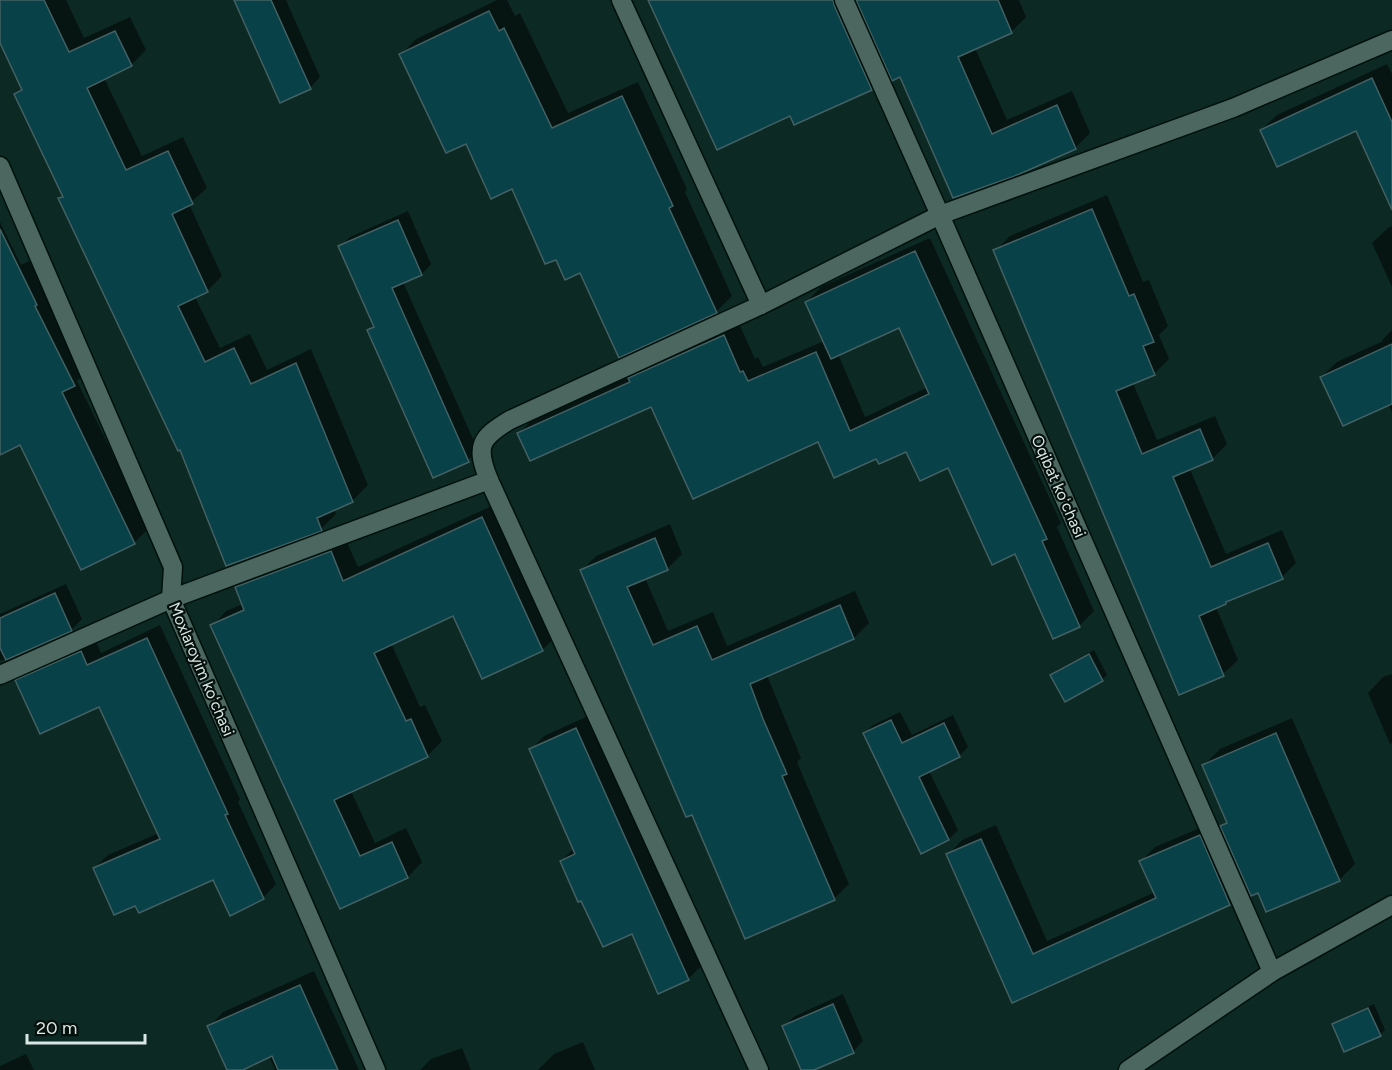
<svg xmlns="http://www.w3.org/2000/svg" width="1392" height="1070" font-family="Figtree,sans-serif">
<style>
.shadow{fill:#0007;fill-rule:evenodd}
.building{fill:#084147;stroke:#436164;stroke-width:1.5}
.lines{fill:none;stroke-linecap:round;stroke-linejoin:round}
.minor-casing{stroke:#00110c;stroke-width:21}
.minor{stroke:#4b6760;stroke-width:18}
.labels{text-anchor:middle;stroke-width:4.5;stroke-linejoin:round;paint-order:stroke}
.street-label{font-size:16px;fill:#d9e8e4;stroke:#050f0c}
</style>
<rect width="100%" height="100%" fill="#0d2923"/>
<!-- shadow -->
<g class="shadow">
<polygon points="0,0 66,0 84,38 130,17 146,50 131,65 104,78 142,156 183,137 207,188 189,204 222,276 207,291 195,297 220,348 250,334 267,370 311,349 368,485 353,500 334,509 336,514 321,529 180,448 60,199 64,195 16,94 23,87 0,40"/>
<polygon points="236,0 286,0 320,77 310,88"/>
<polygon points="497,0 507,0 515,16 520,13 568,113 638,82 687,189 685,192 732,296 716,312 580,271 557,258 513,187 466,142 401,55 416,39"/>
<polygon points="868,0 1019,0 1026,17 1011,32 975,48 1007,120 1072,91 1090,133 1075,148 1014,174"/>
<polygon points="1387,64 1392,74 1392,207 1356,129 1261,130 1277,115"/>
<polygon points="1107,195 1143,282 1149,280 1168,326 1159,335 1169,359 1154,374 1133,383 1157,440 1215,416 1227,444 1212,459 1190,469 1226,554 1282,530 1296,563 1282,577 1230,599 1226,603 1216,607 1238,660 1223,674 995,251 1010,236"/>
<polygon points="408,211 431,264 422,274 403,282 478,450 468,460 369,330 374,325 340,247 350,237"/>
<polygon points="0,222 21,265 35,258 88,370 77,381 149,528 135,542 82,568 21,443 0,453"/>
<polygon points="1392,226 1392,287 1372,243 1388,228"/>
<path d="M930,238l131,285 -4,4 37,84 -15,15 -63,-74 -67,-86 -42,-16 -30,7 -59,-17 -166,-35 -133,28 15,-15 102,-45 8,-9 94,-43 17,38 3,-2 5,10 61,-26 -18,-39 15,-15zM900,326l28,61 -63,30 -27,-63z"/>
<polygon points="1392,330 1392,412 1388,404 1321,377 1337,362 1383,341 1382,340"/>
<polygon points="496,504 557,636 542,650 454,614 391,643 420,707 425,705 442,741 427,756 351,791 375,843 406,828 422,862 408,877 341,907 212,626 226,611 243,604 236,588 251,573 345,538 358,567"/>
<polygon points="670,524 682,554 667,569 645,578 668,631 713,612 727,646 855,591 869,623 854,638 767,675 801,758 797,762 849,884 834,899 692,813 581,571 596,556"/>
<polygon points="66,584 82,619 71,630 0,661 0,614"/>
<polygon points="160,625 240,799 238,802 276,884 263,898 214,878 136,904 94,868 108,855 159,833 100,705 17,681 31,667 95,639 101,653"/>
<polygon points="1094,650 1107,675 1102,680 1052,675 1057,670"/>
<polygon points="1392,674 1392,743 1390,744 1368,693 1383,677"/>
<polygon points="900,712 912,735 953,715 968,747 959,756 929,771 958,830 949,839 922,852 864,734 873,725"/>
<polygon points="590,715 702,965 688,979 633,932 582,898 561,861 574,848 530,750 544,736"/>
<polygon points="1292,718 1355,864 1340,879 1267,910 1258,891 1222,827 1228,821 1204,765 1220,749"/>
<polygon points="1214,822 1244,890 1230,904 1013,1001 948,855 962,840 996,825 1047,941 1155,892 1141,861 1155,847"/>
<polygon points="314,971 359,1070 275,1070 269,1056 239,1070 228,1070 209,1027 223,1012"/>
<polygon points="843,994 863,1041 853,1052 810,1070 803,1070 784,1026 795,1016"/>
<polygon points="1374,1004 1385,1030 1380,1035 1334,1025 1339,1020"/>
<polygon points="583,1042 595,1070 538,1070 554,1054"/>
<polygon points="462,1048 471,1070 420,1070 431,1059"/>
<polygon points="26,1054 34,1070 0,1070 0,1066"/>
</g>
<!-- building -->
<g class="building">
<polygon points="0,0 44,0 69,52 115,31 132,66 87,88 126,170 168,151 193,204 172,214 208,292 178,306 205,362 234,348 251,384 296,363 353,502 317,518 322,531 226,566 180,450 178,451 58,198 63,197 14,94 22,90 0,43"/>
<polygon points="234,0 271,0 311,89 280,103"/>
<polygon points="648,0 833,0 834,5 872,90 794,125 790,116 717,150"/>
<polygon points="856,0 998,0 1012,33 958,57 992,134 1057,105 1076,149 1015,176 953,198 900,77 892,81"/>
<polygon points="489,11 499,31 504,28 552,128 622,96 673,206 669,208 717,313 619,358 580,273 565,280 556,260 545,264 512,189 491,199 466,144 446,153 399,54"/>
<polygon points="1372,78 1392,122 1392,210 1356,131 1277,167 1260,130"/>
<polygon points="1092,209 1129,296 1134,294 1154,342 1143,346 1155,375 1116,391 1142,454 1200,429 1213,460 1173,477 1211,567 1268,543 1283,579 1226,602 1226,604 1199,616 1224,676 1179,695 993,250"/>
<polygon points="398,220 422,275 392,288 469,462 433,478 367,330 374,327 338,246"/>
<polygon points="0,229 37,305 35,306 75,386 62,392 135,544 81,570 20,445 0,455"/>
<polygon points="915,251 1047,539 1042,541 1080,627 1053,639 1015,554 992,565 948,468 920,481 906,452 879,464 876,459 834,478 818,442 693,499 651,407 530,461 517,433 630,382 628,378 724,335 740,372 743,371 748,381 816,352 850,431 929,394 899,328 831,359 805,302"/>
<polygon points="1392,344 1392,404 1343,426 1320,377"/>
<polygon points="482,517 543,651 482,679 453,616 374,653 406,721 411,719 428,757 334,800 360,856 392,842 408,878 340,909 210,625 244,610 235,587 331,551 343,581"/>
<polygon points="655,538 668,570 627,587 653,645 697,626 712,660 840,605 854,639 750,684 763,719 787,774 782,776 835,900 745,939 692,815 686,817 580,570"/>
<polygon points="55,593 72,631 6,660 0,648 0,618"/>
<polygon points="147,638 228,814 225,815 264,899 230,916 213,880 139,913 135,906 114,915 93,868 160,839 99,707 40,734 15,680 81,651 87,665"/>
<polygon points="1089,654 1103,681 1065,702 1050,675"/>
<polygon points="891,720 902,743 944,723 960,757 919,777 949,840 921,854 863,733"/>
<polygon points="576,728 689,980 658,994 632,934 603,947 581,901 578,902 560,861 575,854 529,749"/>
<polygon points="1276,733 1340,881 1266,912 1258,893 1251,896 1220,826 1227,823 1202,765"/>
<polygon points="1200,835 1230,905 1012,1003 946,854 981,839 1033,954 1156,898 1139,861"/>
<polygon points="300,985 338,1070 278,1070 272,1056 243,1070 227,1070 207,1026"/>
<polygon points="833,1004 854,1053 814,1070 801,1070 782,1026"/>
<polygon points="1368,1008 1381,1036 1344,1052 1332,1024"/>
</g>
<g class="lines">
<defs>
<g id="minor">
<polyline points="621,0 761,305"/>
<polyline points="844,0 940,215 1272,972"/>
<polyline points="0,166 173,567 171,599 376,1070"/>
<polyline points="489,480 759,1070"/>
<path d="M0,675l171,-76 318,-119c-14,-34 -9,-42 21,-60l251,-115 179,-90 293,-107 159,-68"/>
<polyline points="1128,1070 1272,972 1392,905"/>
</g>
</defs>
<!-- minor casing -->
<use href="#minor" class="minor-casing"/>
<!-- minor -->
<use href="#minor" class="minor"/>
</g>
<g class="labels">
<!-- street labels -->
<g class="street-label">
<text transform="translate(1059 486) rotate(66)" y="6">Oqibat koʻchasi</text>
<text transform="translate(202 669) rotate(67)" y="6">Moxlaroyim koʻchasi</text>
</g>
</g>
<!-- scale -->
<path d="M27 1034v9h118v-9" fill="none" stroke="#d9e8e4" stroke-width="3"/>
<text x="36" y="1034" font-size="18" fill="#d9e8e4" stroke="#050f0c" stroke-width="4.5" paint-order="stroke">20 m</text>
</svg>
